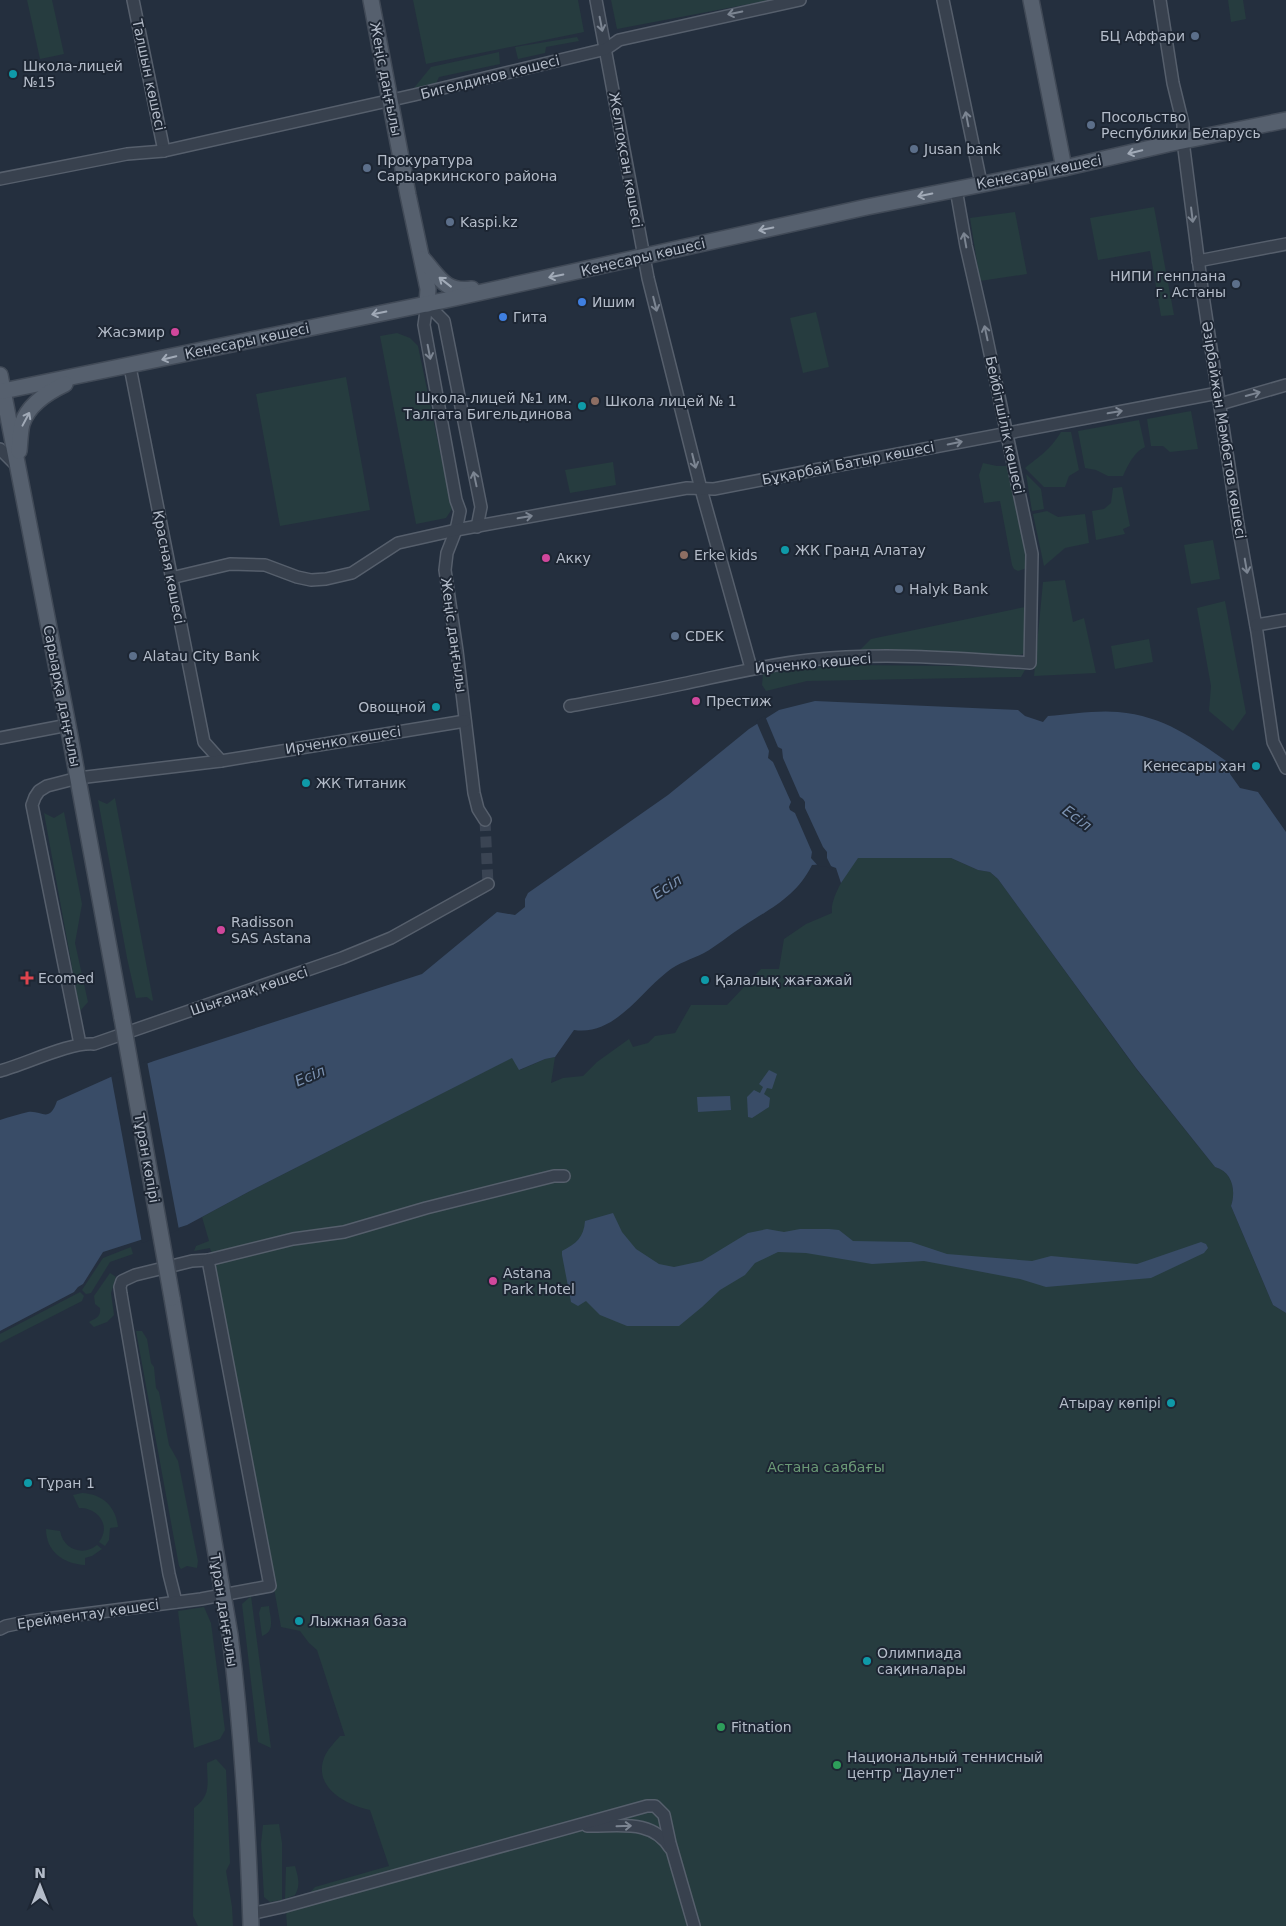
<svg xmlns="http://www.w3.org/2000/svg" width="1286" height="1926" font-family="'DejaVu Sans',sans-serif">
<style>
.green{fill:#263c3f}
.water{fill:#394c67}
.pier{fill:#242f3e}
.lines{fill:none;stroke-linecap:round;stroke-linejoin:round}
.minor-tunnel{stroke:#3a4453;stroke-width:11;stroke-dasharray:11 5.5;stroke-linecap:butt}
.minor-casing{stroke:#565f6c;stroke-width:14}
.major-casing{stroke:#414a57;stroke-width:18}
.minor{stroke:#38414e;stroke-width:11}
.major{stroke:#56606e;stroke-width:15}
.major-bridge-casing{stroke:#414a57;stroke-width:18;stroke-linecap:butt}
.major-bridge{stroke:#56606e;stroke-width:15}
.oneway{stroke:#7c8592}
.oneway2{stroke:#a1aab7}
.service-dot{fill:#5c6f8a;stroke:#1d2633;stroke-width:2}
.culture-dot{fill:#0f9aa8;stroke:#1d2633;stroke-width:2}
.shop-dot{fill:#3f7fe0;stroke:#1d2633;stroke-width:2}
.hotel-dot{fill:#d1479c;stroke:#1d2633;stroke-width:2}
.education-dot{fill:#8d6e63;stroke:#1d2633;stroke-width:2}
.health-dot{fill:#e0444e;stroke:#1d2633;stroke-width:2}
.leisure-dot{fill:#2e9e5b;stroke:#1d2633;stroke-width:2}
.labels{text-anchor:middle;stroke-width:4;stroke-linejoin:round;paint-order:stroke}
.poi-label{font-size:14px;fill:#b4bcc9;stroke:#1d2633;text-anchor:start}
.street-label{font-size:14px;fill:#b4bcc9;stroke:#1d2633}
.park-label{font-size:14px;fill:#6b9a76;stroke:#1d2633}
.water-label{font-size:15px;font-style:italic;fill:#7c92b1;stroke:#1d2633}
</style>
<rect width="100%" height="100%" fill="#242f3e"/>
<!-- green -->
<g class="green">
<polygon points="27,0 52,0 64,54 40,59"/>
<polygon points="413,0 578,0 584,32 426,64"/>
<polygon points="611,0 770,0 617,29"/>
<polygon points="1228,0 1243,0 1246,19 1231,22"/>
<polygon points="577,37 579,41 546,47 545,53 518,59 515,47"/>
<polygon points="499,52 500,64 439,77 436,83 414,88 431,67"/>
<polygon points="1154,207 1174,315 1161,316 1150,251 1098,260 1090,218"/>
<polygon points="1015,212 1027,274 980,281 970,218"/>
<polygon points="816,312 829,367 803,373 790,318"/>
<polygon points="397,333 410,338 418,346 452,509 446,518 416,524 380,336"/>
<polygon points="346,377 370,510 280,526 256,394"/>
<polygon points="1191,411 1198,449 1170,452 1163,446 1151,446 1147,419"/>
<path d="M1139,420l6,27c-11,5 -17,18 -22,29h-15l-12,-6 -11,-2 -7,-37z"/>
<path d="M1061,432h10l8,38 -10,6 -4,11h-21l-19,-19c15,-12 25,-18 36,-36z"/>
<polygon points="613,462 616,485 570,493 565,470"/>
<polygon points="983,463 997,466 1009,466 1027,562 1027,568 1018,571 1014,569 1012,565 1000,501 984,503 979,475"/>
<polygon points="1026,474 1041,489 1044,509 1032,511"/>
<polygon points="1122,487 1130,526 1123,529 1125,534 1096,540 1092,511 1104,509 1111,503 1113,488"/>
<polygon points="1047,511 1058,517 1085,514 1089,543 1065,548 1044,566 1033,514"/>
<polygon points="1213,540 1220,579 1191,584 1184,545"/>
<polygon points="1065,580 1073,622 1084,618 1096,673 1034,676 1043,582"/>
<polygon points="1225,601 1246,713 1233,731 1209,711 1211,686 1197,608"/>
<polygon points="1025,607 1025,653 1015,657 858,652 871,639"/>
<polygon points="1149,639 1153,662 1115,669 1111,646"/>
<polygon points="848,665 965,666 1025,670 1021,677 807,681 766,691 762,685 763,673"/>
<polygon points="115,798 153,1000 152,1001 147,997 136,998 127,958 98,800 107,804"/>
<polygon points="64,812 82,904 75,943 88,1002 80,1011 44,813 54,818"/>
<path d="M857,858h94l27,12 12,2 8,7 139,191 78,97c18,5 21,24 16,39l42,99 13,8v613h-999l-1,-15 10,-3 19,-21 74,-21 -19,-56c-23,-5 -57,-22 -46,-52 3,-8 10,-15 16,-22h5l-28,-86 -8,-7 -9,-12 -19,-4 -65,-359 -6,-20 -16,3 2,-5 13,-5 -7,-24 48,-26 263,-134 7,13 25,-11 10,-2 -4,26 12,-5 20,-2 14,-14 32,-23 4,8 15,-4 7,-7 20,-3 16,-28h36l34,-36h18l5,-30 22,-15 26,-11c-2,-17 16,-41 25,-55z"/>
<polygon points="131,1247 133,1254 110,1262 91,1293 86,1294 82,1290 103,1258"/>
<path d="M110,1273l6,4 -5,16 3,22 -7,7 -13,5 -5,-5c7,-4 12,-5 11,-14l-5,-4 -1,-8z"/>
<polygon points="80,1292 84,1296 82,1301 0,1343 0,1334"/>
<polygon points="136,1331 142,1331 147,1339 151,1363 154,1367 156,1388 159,1392 169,1445 178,1461 198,1561 197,1568 187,1566 181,1569 179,1566"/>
<path d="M82,1493c21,1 34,14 36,34l-8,1 -1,12 -4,6 -6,-4c13,-17 -2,-35 -20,-34l-6,-13z"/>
<path d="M46,1529l14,2c3,18 23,26 37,14l5,4 -10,7 -7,2v7c-21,-1 -39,-13 -39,-36z"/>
<polygon points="251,1596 271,1748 258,1742 242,1604"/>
<path d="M269,1606c1,12 7,25 -7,30l-3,-23 2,-6z"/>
<polygon points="204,1607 211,1623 225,1730 220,1739 194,1748 178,1611"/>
<path d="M216,1759l10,11 4,93 -4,8 6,36 1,19h-35l-5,-10 1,-108c18,-13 13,-25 13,-45z"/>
<polygon points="279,1824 282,1843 282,1900 270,1902 264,1897 261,1844 263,1825"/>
<path d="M295,1866c3,11 6,19 0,29l-10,4 1,-32z"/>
</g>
<!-- water -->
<g class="water">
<path d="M815,701l203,9 7,6 18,6 5,-6c22,-2 49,-6 70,-4 46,4 75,26 111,51l1,11 10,14 18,4 28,40v481l-13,-8 -42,-99c5,-15 2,-34 -16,-39l-79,-99 -138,-189 -8,-7 -12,-2 -27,-12h-93l-17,25 -5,-15 -11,-4 -13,1c-16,32 -41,43 -70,62 -13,8 -25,19 -38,26 -12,6 -26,10 -37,19 -28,22 -53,64 -93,58l-19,27 -10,2 -26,11 -7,-12 -262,133 -63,34 -84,27 -20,32 -5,3 -4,5 -74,39v-211c9,-3 19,-6 28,-8 14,-2 21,12 29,-11l56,-25 41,-15 268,-87 75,-62 18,3 10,-8v-8l3,-6 140,-98 81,-66 30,-19z"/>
<polygon points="769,1070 777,1074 772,1089 767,1088 764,1094 770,1098 769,1107 752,1118 748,1117 747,1097 754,1090 760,1093 763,1087 759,1084"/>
<polygon points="730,1096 731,1110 698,1112 697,1097"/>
<path d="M613,1213l9,19 14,17 23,15 15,3 28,-6 46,-28 19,-4 17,3 16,-3h29l10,1 14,11 58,1 36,12 85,7 19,-5 86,8 64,-22 5,2 2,4 -4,5 -53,25 -105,9 -26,-8 -96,-18 -52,3 -66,-11 -28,-1 -23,11 -10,12 -25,15 -18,17 -23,19h-52l-27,-11 -14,-14 -8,5 -7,-4 -9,-47v-4c14,-7 22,-14 23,-30z"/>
</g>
<!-- pier -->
<g class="pier">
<polygon points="765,716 778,747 782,749 783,758 800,797 803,799 805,802 805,808 823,847 827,852 827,858 833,870 825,866 819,867 811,858 812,852 795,813 790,810 789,807 791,802 773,762 768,758 769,751 756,721"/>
<polygon points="147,1061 179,1230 142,1243 111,1075"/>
</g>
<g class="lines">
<!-- minor-tunnel -->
<polyline class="minor-tunnel" points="485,820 488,884"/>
<defs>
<g id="minor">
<polyline points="133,0 164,151"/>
<polyline points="596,0 648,278 701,489 751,668"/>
<polyline points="943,0 981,183"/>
<polyline points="1160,0 1173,83 1183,124 1183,141 1202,289 1238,525 1257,632 1273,742 1286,768"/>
<polyline points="0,179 127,154 164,151 414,95 606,49 619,40 800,0"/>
<polyline points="1198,261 1286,244"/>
<polyline points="427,304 424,325 456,500 460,511 456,530 447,553 445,570 457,651 474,793 478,809 485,820"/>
<polyline points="427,304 444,321 481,507 477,527"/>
<polyline points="130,367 204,742 221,761"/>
<polyline points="1220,404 1286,385"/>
<polyline points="0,449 17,466"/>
<polyline points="171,578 230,564 265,565 297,577 311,580 326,579 352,573 398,543 456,530 687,488 714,489 1218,393"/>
<polyline points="1256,625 1286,620"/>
<path d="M570,706c37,-7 75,-14 112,-22 43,-9 83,-19 127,-24 73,-8 147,-2 221,3l2,-109 -48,-229 -18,-79 -10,-57"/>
<polyline points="0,738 68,725"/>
<polyline points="80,1044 32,805 35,797 39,791 47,786 78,778 221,761 465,721"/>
<path d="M0,1071c26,-7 70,-29 94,-27l248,-86 49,-20 97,-54"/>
<polyline points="176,1602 169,1574 121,1294 120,1287 122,1281 135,1275 192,1261 208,1260 293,1239 344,1232 426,1208 554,1176 564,1176"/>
<polyline points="0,1629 6,1626 30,1621 201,1599 270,1586 208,1260"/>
<path d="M587,1826c30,1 65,-8 83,22"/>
<polyline points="250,1914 282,1907 647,1806 655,1806 664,1815 670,1843 694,1926"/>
</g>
<g id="major">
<polyline points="371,0 408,195 428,289 427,304"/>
<polyline points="1031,0 1064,168"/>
<path d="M423,259c16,18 22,34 49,30"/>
<polyline points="0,375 70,736 122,1018"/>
<polyline points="3,391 446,300 867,207 1064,168 1168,144 1286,120"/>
<path d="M19,451c1,-9 1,-19 3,-27 6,-19 26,-32 43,-40"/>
<path d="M172,1298l58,337c12,96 18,194 21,291"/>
</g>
</defs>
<!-- minor casing -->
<use href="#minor" class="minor-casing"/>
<!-- major casing -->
<use href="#major" class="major-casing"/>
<!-- minor -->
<use href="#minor" class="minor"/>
<!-- major -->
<use href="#major" class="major"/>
<defs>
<polyline id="major-bridge" points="122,1018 172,1298"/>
</defs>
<!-- major-bridge casing -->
<use href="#major-bridge" class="major-bridge-casing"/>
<!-- major-bridge -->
<use href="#major-bridge" class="major-bridge"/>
</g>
<!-- one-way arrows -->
<defs><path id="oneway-shaft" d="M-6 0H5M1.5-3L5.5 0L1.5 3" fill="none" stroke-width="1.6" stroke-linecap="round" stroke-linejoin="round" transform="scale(1.25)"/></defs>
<g class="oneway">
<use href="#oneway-shaft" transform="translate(735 13) rotate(168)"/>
<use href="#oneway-shaft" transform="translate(601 24) rotate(79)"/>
<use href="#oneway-shaft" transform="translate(967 119) rotate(-101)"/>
<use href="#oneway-shaft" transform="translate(1192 215) rotate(83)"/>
<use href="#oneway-shaft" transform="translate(965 240) rotate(-100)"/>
<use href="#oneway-shaft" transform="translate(655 304) rotate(76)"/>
<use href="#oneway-shaft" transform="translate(986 333) rotate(-102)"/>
<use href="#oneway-shaft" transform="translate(429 352) rotate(79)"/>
<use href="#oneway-shaft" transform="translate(1253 394) rotate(-15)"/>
<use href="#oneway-shaft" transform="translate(1115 412) rotate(-10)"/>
<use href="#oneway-shaft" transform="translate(955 443) rotate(-12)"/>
<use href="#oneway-shaft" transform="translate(694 461) rotate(76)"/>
<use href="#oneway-shaft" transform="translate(475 479) rotate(-102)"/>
<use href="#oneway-shaft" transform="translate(525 517) rotate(-10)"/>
<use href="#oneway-shaft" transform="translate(1246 566) rotate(80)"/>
<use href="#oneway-shaft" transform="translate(624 1826) rotate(-2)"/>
</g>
<g class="oneway2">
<use href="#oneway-shaft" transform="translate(1135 152) rotate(167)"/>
<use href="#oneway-shaft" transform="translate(925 195) rotate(168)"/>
<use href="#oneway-shaft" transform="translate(766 229) rotate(168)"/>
<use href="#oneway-shaft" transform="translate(556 276) rotate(168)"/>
<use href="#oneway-shaft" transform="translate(445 282) rotate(-142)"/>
<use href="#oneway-shaft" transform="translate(379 313) rotate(169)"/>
<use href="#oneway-shaft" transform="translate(169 358) rotate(167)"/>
<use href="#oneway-shaft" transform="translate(26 419) rotate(-62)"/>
</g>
<!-- markers -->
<g class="service-dot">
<circle cx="1195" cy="36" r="5"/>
<circle cx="1091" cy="125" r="5"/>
<circle cx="914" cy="149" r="5"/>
<circle cx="367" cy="168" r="5"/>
<circle cx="450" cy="222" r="5"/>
<circle cx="1236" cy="284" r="5"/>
<circle cx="899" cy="589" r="5"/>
<circle cx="675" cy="636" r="5"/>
<circle cx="133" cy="656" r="5"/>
</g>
<g class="culture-dot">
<circle cx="13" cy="74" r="5"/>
<circle cx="582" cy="406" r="5"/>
<circle cx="785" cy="550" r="5"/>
<circle cx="436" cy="707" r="5"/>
<circle cx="1256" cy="766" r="5"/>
<circle cx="306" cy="783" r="5"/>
<circle cx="705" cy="980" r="5"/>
<circle cx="1171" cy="1403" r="5"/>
<circle cx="28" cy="1483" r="5"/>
<circle cx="299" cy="1621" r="5"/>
<circle cx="867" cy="1661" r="5"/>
</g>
<g class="shop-dot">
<circle cx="582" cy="302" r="5"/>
<circle cx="503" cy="317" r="5"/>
</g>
<g class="hotel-dot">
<circle cx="175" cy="332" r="5"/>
<circle cx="546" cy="558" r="5"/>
<circle cx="696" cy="701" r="5"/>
<circle cx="221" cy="930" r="5"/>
<circle cx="493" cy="1281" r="5"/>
</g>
<g class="education-dot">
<circle cx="595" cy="401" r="5"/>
<circle cx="684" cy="555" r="5"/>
</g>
<path class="health-dot" d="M24.5 970.5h5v5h5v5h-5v5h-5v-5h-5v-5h5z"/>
<g class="leisure-dot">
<circle cx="721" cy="1727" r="5"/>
<circle cx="837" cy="1765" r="5"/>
</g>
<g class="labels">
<!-- poi labels -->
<g class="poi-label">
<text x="1185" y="41" text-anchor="end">БЦ Аффари</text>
<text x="23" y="71">Школа-лицей<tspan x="23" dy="16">№15</tspan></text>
<text x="1101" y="122">Посольство<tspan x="1101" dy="16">Республики Беларусь</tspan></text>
<text x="924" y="154">Jusan bank</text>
<text x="377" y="165">Прокуратура<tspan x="377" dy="16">Сарыаркинского района</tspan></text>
<text x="460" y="227">Kaspi.kz</text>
<text x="1226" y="281" text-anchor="end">НИПИ генплана<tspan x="1226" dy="16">г. Астаны</tspan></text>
<text x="592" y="307">Ишим</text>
<text x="513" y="322">Гита</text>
<text x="165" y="337" text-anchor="end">Жасэмир</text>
<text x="572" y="403" text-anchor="end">Школа-лицей №1 им.<tspan x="572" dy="16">Талгата Бигельдинова</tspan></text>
<text x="605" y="406">Школа лицей № 1</text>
<text x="795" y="555">ЖК Гранд Алатау</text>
<text x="694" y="560">Erke kids</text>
<text x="556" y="563">Акку</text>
<text x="909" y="594">Halyk Bank</text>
<text x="685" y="641">CDEK</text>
<text x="143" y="661">Alatau City Bank</text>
<text x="706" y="706">Престиж</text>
<text x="426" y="712" text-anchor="end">Овощной</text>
<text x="1246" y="771" text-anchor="end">Кенесары хан</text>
<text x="316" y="788">ЖК Титаник</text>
<text x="231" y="927">Radisson<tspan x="231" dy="16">SAS Astana</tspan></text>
<text x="38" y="983">Ecomed</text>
<text x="715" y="985">Қалалық жағажай</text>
<text x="503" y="1278">Astana<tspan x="503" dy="16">Park Hotel</tspan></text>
<text x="1161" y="1408" text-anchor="end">Атырау көпірі</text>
<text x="38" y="1488">Тұран 1</text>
<text x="309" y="1626">Лыжная база</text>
<text x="877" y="1658">Олимпиада<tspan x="877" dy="16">сақиналары</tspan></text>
<text x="731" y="1732">Fitnation</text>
<text x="847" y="1762">Национальный теннисный<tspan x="847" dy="16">центр "Даулет"</tspan></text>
</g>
<!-- street labels -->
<g class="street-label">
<text transform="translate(149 75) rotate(78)" y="5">Талшын көшесі</text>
<text transform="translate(490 77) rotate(-14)" y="5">Бигелдинов көшесі</text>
<text transform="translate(386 79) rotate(79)" y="5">Жеңіс даңғылы</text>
<text transform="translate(626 160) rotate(80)" y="5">Желтоқсан көшесі</text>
<text transform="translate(1039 172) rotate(-11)" y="5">Кенесары көшесі</text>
<text transform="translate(643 257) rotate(-13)" y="5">Кенесары көшесі</text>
<text transform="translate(247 341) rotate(-12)" y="5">Кенесары көшесі</text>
<text transform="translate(1005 425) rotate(78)" y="5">Бейбітшілік көшесі</text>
<text transform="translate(1224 430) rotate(81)" y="5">Әзірбайжан Мәмбетов көшесі</text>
<text transform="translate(848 463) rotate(-11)" y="5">Бұқарбай Батыр көшесі</text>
<text transform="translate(169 567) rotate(79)" y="5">Красная көшесі</text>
<text transform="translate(454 635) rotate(82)" y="5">Жеңіс даңғылы</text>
<text transform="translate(813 663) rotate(-5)" y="5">Ирченко көшесі</text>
<text transform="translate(62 696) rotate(79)" y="5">Сарыарқа даңғылы</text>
<text transform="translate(343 740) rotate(-9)" y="5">Ирченко көшесі</text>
<text transform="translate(249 991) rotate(-19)" y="5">Шығанақ көшесі</text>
<text transform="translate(147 1158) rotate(80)" y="5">Тұран көпірі</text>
<text transform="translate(224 1610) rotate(81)" y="5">Тұран даңғылы</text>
<text transform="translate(88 1614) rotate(-8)" y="5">Ерейментау көшесі</text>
</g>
<!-- park labels -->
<g class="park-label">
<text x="826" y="1472">Астана саябағы</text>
</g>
<!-- water labels -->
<g class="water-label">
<text transform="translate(1077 818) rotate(36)" y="5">Есіл</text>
<text transform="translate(667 887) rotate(-33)" y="5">Есіл</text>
<text transform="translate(310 1076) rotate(-23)" y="5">Есіл</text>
</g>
</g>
<!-- north arrow -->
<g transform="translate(40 1886)" stroke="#1d2633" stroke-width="4" paint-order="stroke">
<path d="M0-4L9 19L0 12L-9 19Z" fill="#b4bcc9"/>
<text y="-8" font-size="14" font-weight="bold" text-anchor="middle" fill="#b4bcc9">N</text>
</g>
</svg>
